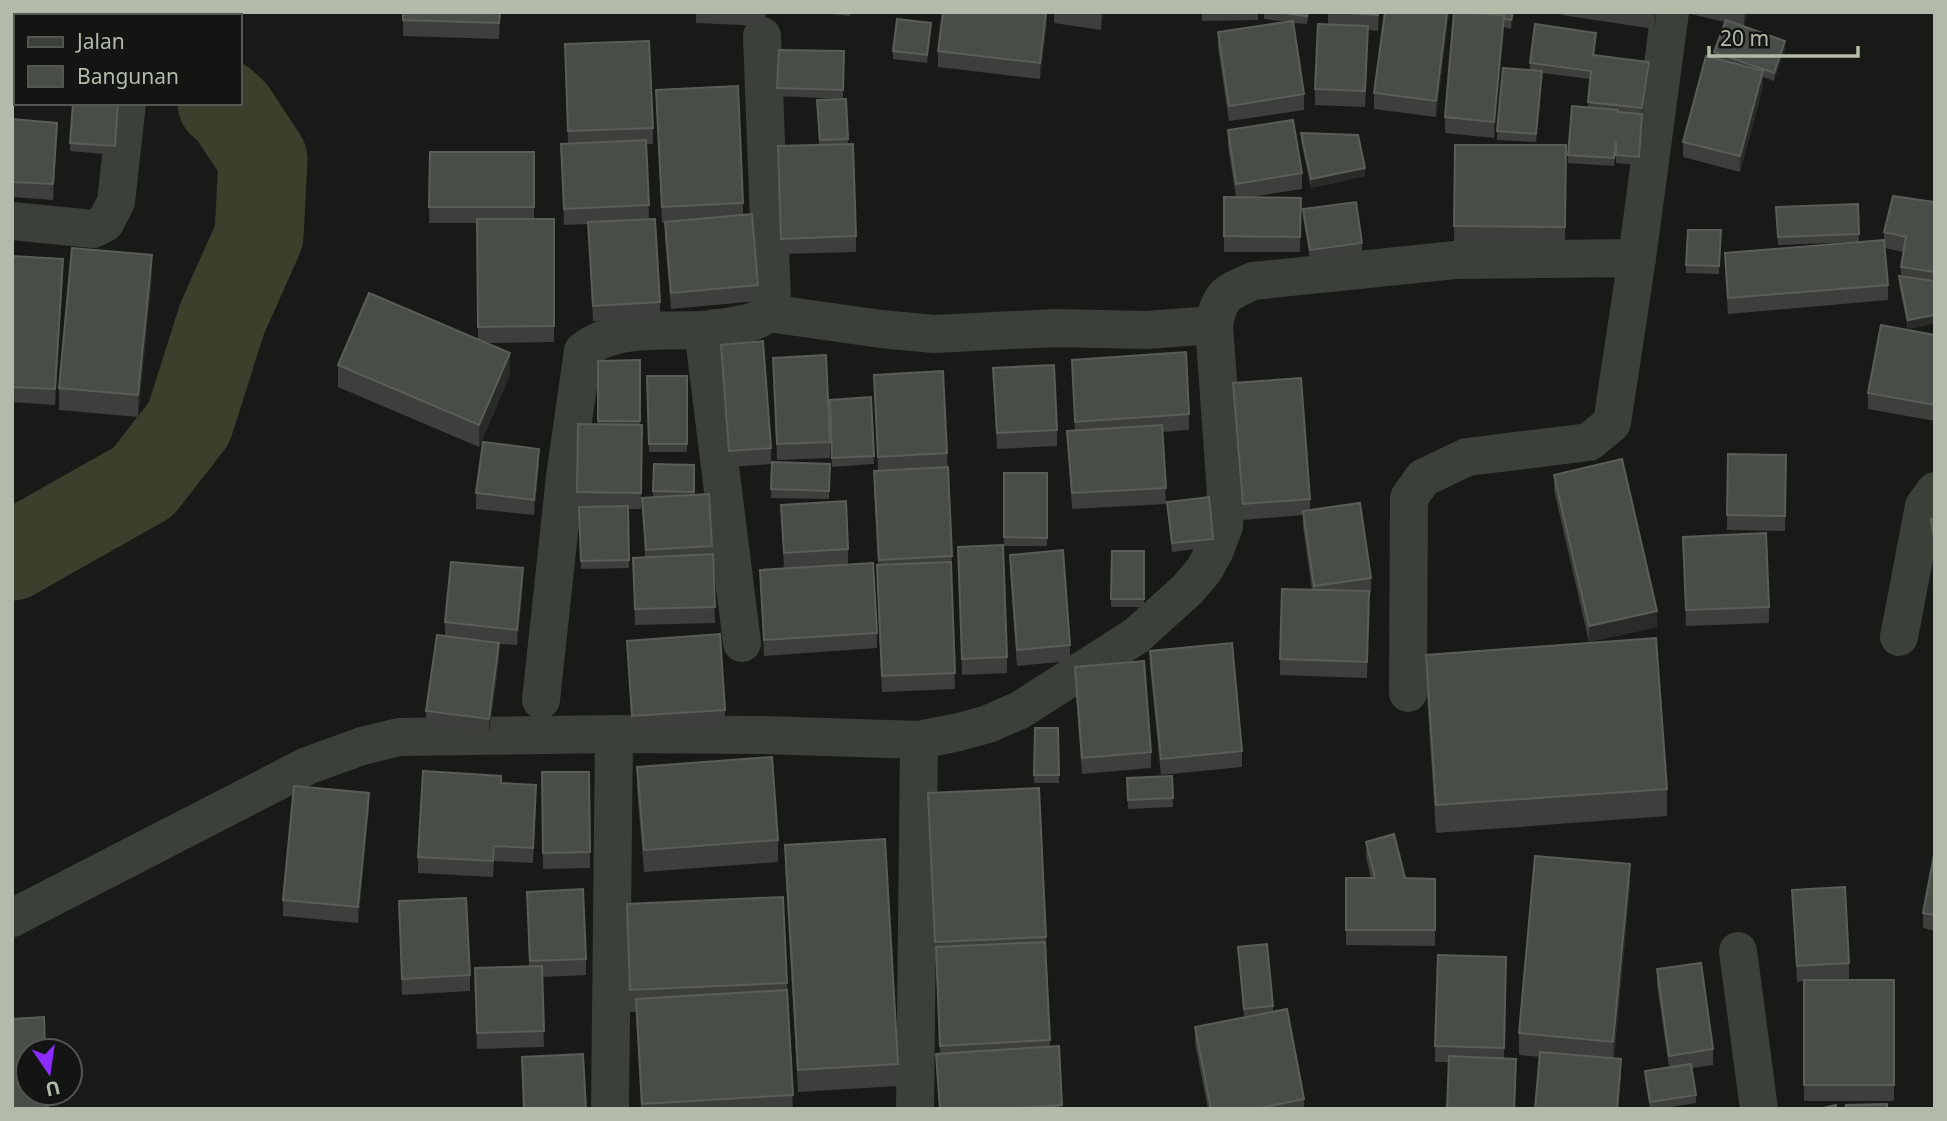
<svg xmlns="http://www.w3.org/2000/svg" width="1947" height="1121" font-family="'Noto Sans',sans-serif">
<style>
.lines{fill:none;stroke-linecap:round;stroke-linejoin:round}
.river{stroke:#3b402c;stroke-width:89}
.minor{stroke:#3b4038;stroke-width:38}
.wall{fill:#3c3f3b}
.shaded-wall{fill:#282b28}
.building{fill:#494d47;stroke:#595e56;stroke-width:2}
</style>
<rect width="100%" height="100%" fill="#181a18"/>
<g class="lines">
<!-- river -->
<polyline class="river" points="12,556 143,482 189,423 222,319 259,236 263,159 232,112 222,103"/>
<!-- minor -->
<g class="minor">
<polyline points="113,12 115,16"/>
<polyline points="12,221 93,229 105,223 116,202 127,103"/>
<polyline points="768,313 881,329 934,334 1055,328 1146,330 1214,325"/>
<polyline points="1899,637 1924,506 1935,491"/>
<path d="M742,643l-39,-313c16,-3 57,-4 66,-19 2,-3 2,-7 3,-11l-10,-264"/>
<polyline points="1408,693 1409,498 1423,478 1467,457 1589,442 1612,423 1637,258 1670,12"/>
<path d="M541,700l24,-223 18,-126c29,-25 83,-20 120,-21"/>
<path d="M12,918l295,-152 55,-20 37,-9 215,-3 150,1 155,5 40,-8 29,-8 32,-14 116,-74 52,-47 16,-19 11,-20 9,-24 2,-32 -12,-169c5,-30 12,-32 39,-44l202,-21 182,-2"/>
<polyline points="1738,951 1759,1109"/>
<polyline points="610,1109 614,734"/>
<polyline points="915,1109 919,740"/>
</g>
</g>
<!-- wall -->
<g class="wall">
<polygon points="403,12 500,12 499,39 403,36"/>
<polygon points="696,12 766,12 765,26 696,23"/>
<polygon points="814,12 850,12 850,16"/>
<polygon points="1047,12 1047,22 1040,79 938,67 938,51"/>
<polygon points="1054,12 1103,12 1101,30 1054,23"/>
<polygon points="1202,12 1258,12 1258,20 1202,21"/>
<polygon points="1264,12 1309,12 1307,24 1293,23 1304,94 1304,110 1229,121 1218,48 1218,32 1288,22 1264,19"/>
<polygon points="1328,12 1379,12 1378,31 1368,30 1365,107 1315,105 1315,89 1328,25"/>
<polygon points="1449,12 1436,117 1374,109 1374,93"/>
<polygon points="1454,12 1514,12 1511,29 1504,27 1494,138 1445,133 1445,117"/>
<polygon points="1562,12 1657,12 1654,29 1562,15"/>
<polygon points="1682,12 1747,12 1744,26 1785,49 1774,81 1763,77 1763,87 1740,172 1683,157 1683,142 1714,58 1714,52 1725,22"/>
<polygon points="931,31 927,63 893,59 893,51"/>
<polygon points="1596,41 1594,55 1649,70 1642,116 1639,165 1616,163 1616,150 1614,166 1568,163 1568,155 1588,108 1590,79 1542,73 1536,142 1497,140 1497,131 1530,70 1530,63"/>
<polygon points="565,44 653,128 653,144 646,144 649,219 660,302 660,318 593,321 588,224 564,225 561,144 568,144"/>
<polygon points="779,50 844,51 843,99 777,96"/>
<polygon points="656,90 743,203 743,215 758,285 758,301 671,309 665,238 665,223 662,223"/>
<polygon points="846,99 848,144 856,236 856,252 781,254 778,162 819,145 817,109"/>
<polygon points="73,103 119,103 115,155 70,151"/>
<polygon points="12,119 57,138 53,200 12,197"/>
<polygon points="1228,130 1302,173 1302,189 1251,197 1301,198 1300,252 1224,252 1224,197 1236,197 1228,146"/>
<polygon points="1301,133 1365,176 1311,188 1301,141"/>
<polygon points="1455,145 1566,145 1565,243 1454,242"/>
<polygon points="430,152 534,152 534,219 554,219 554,342 487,343 510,375 479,447 338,387 338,365 478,339 477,223 429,223"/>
<polygon points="1935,202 1935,323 1908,329 1899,284 1899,276 1901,276 1901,267 1903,252 1885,248 1888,285 1888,300 1728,314 1725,269 1725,253 1858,242 1778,245 1776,207 1858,204 1859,242 1884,240 1884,232"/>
<polygon points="1303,209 1362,243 1362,252 1310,259 1303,217"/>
<polygon points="1721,230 1719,274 1686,273 1686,265"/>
<polygon points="12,256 63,275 55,405 12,402"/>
<polygon points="152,277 138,417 59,410 59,388"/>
<polygon points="1935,335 1935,421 1868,409 1868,393"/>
<polygon points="721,345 771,448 771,464 729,467 721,361"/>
<polygon points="773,358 830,442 830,458 777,460"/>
<polygon points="640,360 640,425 642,425 641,509 628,509 629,568 581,569 579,508 577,508 578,424 598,424 598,361"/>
<polygon points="1072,360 1189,414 1189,430 1162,432 1166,504 1072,509 1067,431 1075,431"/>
<polygon points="993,368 1057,430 1057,446 997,449"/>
<polygon points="874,375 947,453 952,556 951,572 955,689 882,692 877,581 878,565 874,486 874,471 878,470"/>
<polygon points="647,376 687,376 687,452 649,452"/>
<polygon points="1233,383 1310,499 1310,510 1371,578 1371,593 1369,594 1367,678 1280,675 1280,659 1312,590 1303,527 1303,515 1243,520 1233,398"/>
<polygon points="830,400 874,456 874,464 832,467"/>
<polygon points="1728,454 1786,455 1785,531 1727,530"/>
<polygon points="772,462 830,464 829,499 771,498"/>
<polygon points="539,464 534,515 476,509 476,493"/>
<polygon points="654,464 694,465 694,495 712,546 715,623 635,625 633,558 645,557 642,498 653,497"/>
<rect x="1004" y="473" width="43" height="73"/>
<polygon points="1554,475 1657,627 1589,642 1554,490"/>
<polygon points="1167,502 1213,539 1213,547 1172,552"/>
<polygon points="781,505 848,549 848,564 877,633 877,648 764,656 760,570 784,569"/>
<polygon points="1935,518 1935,560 1931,535 1931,519"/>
<polygon points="1683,537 1769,607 1769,623 1686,626"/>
<polygon points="958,547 1007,657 1007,673 962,675"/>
<polygon points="1112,551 1144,551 1144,607 1111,607"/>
<polygon points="1010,555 1070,645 1070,661 1017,666 1010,570"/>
<polygon points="523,584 517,645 499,644 499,659 489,735 426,726 426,711 445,636 445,622"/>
<polygon points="627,641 725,710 725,726 632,732"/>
<polygon points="1150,651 1242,751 1242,767 1161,775 1150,667"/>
<polygon points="1426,655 1667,789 1667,816 1436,833 1426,682"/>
<polygon points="1075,667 1151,752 1151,768 1082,774 1075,683"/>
<polygon points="1035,728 1058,728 1059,783 1034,783"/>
<polygon points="637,767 778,840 778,862 644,872 637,789"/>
<polygon points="542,772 589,772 590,868 543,869"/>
<polygon points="1172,776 1173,807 1128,809 1127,778"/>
<polygon points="501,783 536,800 533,863 494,861 493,877 418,873 418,857"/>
<polygon points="928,793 1046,937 1050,1047 1059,1046 1062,1109 939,1109 936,1054 940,1053"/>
<polygon points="369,808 358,923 283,916 283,900"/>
<polygon points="1366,842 1405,878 1435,879 1435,946 1346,945 1346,878 1371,878 1366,857"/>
<polygon points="785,845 898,1064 898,1086 798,1092 785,867"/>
<polygon points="1935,850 1935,931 1923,928 1923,913"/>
<polygon points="1630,886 1614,1058 1621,1075 1618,1109 1535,1109 1540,1057 1519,1055 1519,1033"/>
<polygon points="1792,890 1849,963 1849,979 1837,980 1894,980 1894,1101 1804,1101 1804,981 1797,982"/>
<polygon points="527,892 586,959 586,975 542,977 544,1047 477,1049 475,968 529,966"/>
<polygon points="783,897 793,1109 641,1109 636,1012 630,1012 627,904"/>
<polygon points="399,901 470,975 470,991 402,995"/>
<polygon points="1238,947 1273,1006 1273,1012 1304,1099 1304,1109 1208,1109 1195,1043 1195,1027 1244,1017"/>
<polygon points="1506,957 1504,1058 1516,1074 1515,1109 1447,1109 1449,1062 1435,1062 1435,1046"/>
<polygon points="1657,969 1713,1049 1713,1065 1692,1068 1696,1095 1696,1103 1658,1109 1650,1109 1645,1079 1645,1071 1669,1067 1657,985"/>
</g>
<!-- shaded-wall -->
<g class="shaded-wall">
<polygon points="1046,12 1047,22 1040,79 1040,63"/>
<polygon points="1101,12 1103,12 1101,30"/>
<polygon points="1447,12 1449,12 1436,117 1436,101"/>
<polygon points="1513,12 1514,12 1511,29 1511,20"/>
<polygon points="1655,12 1657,12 1654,29"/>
<polygon points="1744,12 1747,12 1744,27"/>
<polygon points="1504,15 1504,31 1494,138 1494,122"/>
<polygon points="1368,26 1368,42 1365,107 1365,91"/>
<polygon points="1785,41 1785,49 1774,81 1774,73"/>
<polygon points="1649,62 1649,70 1642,116 1642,108"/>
<polygon points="1542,71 1542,79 1536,142 1536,134"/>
<polygon points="1763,71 1763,87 1740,172 1740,156"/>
<polygon points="57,123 57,138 53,200 53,184"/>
<polygon points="1365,168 1365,176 1311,188 1311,179"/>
<polygon points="152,255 152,277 138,417 138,395"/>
<polygon points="63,259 63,275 55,405 55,389"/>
<polygon points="1935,315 1935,323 1908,329 1908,320"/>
<polygon points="510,353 510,375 479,447 479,425"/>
<polygon points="539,449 539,464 534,515 534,500"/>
<polygon points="523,568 523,584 517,645 517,630"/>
<polygon points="1657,611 1657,627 1589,642 1589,626"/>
<polygon points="499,643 499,659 489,735 489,719"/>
<polygon points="536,785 536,800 533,863 533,848"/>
<polygon points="369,793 369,808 358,923 358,907"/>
<polygon points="1630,864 1630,886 1613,1064 1613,1042"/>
</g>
<!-- building -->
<g class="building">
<rect x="22" y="12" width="60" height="4"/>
<polygon points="403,12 500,12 499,23 403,20"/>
<polygon points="943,12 1046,12 1040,63 938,51"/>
<polygon points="1277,12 1307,12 1307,16"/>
<polygon points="1330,12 1378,12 1378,15"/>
<polygon points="1385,12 1447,12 1436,101 1374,93"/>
<polygon points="1454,12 1504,15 1494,122 1445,117"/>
<polygon points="1471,12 1513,12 1511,20 1504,19 1504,15"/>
<polygon points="897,19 931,23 927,55 893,51"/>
<polygon points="1726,20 1785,41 1774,73 1714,52"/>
<polygon points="1293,21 1304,94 1229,106 1218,32"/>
<polygon points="1318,24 1368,26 1365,91 1315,89"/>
<polygon points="1535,24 1596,33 1593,55 1649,62 1642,108 1588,102 1591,71 1530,63"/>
<polygon points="649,41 653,128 568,131 565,44"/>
<polygon points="779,50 844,51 843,90 777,88"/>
<polygon points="1706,56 1763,71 1740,156 1683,142"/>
<polygon points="1503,68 1542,71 1536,134 1497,131"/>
<polygon points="738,86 743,203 662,207 656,90"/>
<polygon points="846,99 848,139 820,140 817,100"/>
<polygon points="73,103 118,103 115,146 70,143"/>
<polygon points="1572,106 1618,110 1618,112 1642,114 1639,157 1616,155 1616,142 1614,158 1568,155"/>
<polygon points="12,119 57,123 53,184 12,182"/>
<polygon points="1293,120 1302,173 1236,184 1228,130"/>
<polygon points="1301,133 1358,135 1365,168 1311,179"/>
<polygon points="646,140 649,205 564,209 561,144"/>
<polygon points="853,144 856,236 781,239 778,146"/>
<polygon points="1455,145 1566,145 1565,227 1454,226"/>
<polygon points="430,152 534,152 534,207 429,207"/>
<polygon points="1893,196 1935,202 1935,272 1901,267 1906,237 1884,232"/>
<polygon points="1224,197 1301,198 1300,237 1224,236"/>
<polygon points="1356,202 1362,243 1310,250 1303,209"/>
<polygon points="1858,204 1859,234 1778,237 1776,207"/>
<polygon points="752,214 758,285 671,293 665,222"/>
<polygon points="477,219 554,219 554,326 478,327"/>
<polygon points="655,219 660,302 593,306 588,222"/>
<polygon points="1688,230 1721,230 1719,266 1686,265"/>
<polygon points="1884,240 1888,285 1728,298 1725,253"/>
<polygon points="72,248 152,255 138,395 59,388"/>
<polygon points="12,256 63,259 55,389 12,387"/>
<polygon points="1899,276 1935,281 1935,315 1908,320"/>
<polygon points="369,293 510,353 479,425 338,365"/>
<polygon points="1881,325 1935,335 1935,405 1868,393"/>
<polygon points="763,341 771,448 729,451 721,345"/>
<polygon points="1186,352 1189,414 1075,422 1072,360"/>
<polygon points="826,355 830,442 777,444 773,358"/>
<polygon points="640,360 640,421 598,421 598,361"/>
<polygon points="1054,365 1057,430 997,433 993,368"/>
<polygon points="943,371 947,453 878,457 874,375"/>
<polygon points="647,376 687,376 687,444 649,444"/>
<polygon points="1301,378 1310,499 1243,504 1233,383"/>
<polygon points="871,397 874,456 832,458 830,400"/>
<polygon points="578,424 642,425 641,493 577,492"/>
<polygon points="1162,425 1166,488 1072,493 1067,431"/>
<polygon points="483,442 539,449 534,500 476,493"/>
<polygon points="1728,454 1786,455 1785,516 1727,515"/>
<polygon points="1622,459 1657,611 1589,626 1554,475"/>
<polygon points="772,462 830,464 829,491 771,489"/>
<polygon points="654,464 694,465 694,492 653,491"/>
<polygon points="948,467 952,556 879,560 874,471"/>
<polygon points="1004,473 1047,473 1047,538 1004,537"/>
<polygon points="709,494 712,546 646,550 642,498"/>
<polygon points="1209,497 1213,539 1172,543 1167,502"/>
<polygon points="846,501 848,549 784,553 781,505"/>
<polygon points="1360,503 1371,578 1314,586 1303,511"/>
<polygon points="628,506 629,560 581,561 579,507"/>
<polygon points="1935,518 1935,544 1931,519"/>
<polygon points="1766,533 1769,607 1686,610 1683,537"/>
<polygon points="1003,545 1007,657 962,659 958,547"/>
<polygon points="1063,550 1070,645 1017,650 1010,555"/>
<polygon points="1112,551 1144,551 1144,599 1111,599"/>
<polygon points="713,554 715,607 635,609 633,558"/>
<polygon points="451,562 523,568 517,630 445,622"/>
<polygon points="951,562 955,673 882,676 877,565"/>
<polygon points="873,563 877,633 764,640 760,570"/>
<polygon points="1282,589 1369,591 1367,662 1280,659"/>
<polygon points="720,634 725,710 632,716 627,641"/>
<polygon points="437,635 499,643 489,719 426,711"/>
<polygon points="1656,638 1667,789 1436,805 1426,655"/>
<polygon points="1232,643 1242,751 1161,759 1150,651"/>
<polygon points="1144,661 1151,752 1082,758 1075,667"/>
<polygon points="1035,728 1058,728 1059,775 1034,775"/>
<polygon points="772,757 778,840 644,850 637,767"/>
<polygon points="423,771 501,776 501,783 536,785 533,848 494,846 493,861 418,857"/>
<polygon points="542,772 589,772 590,852 543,853"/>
<polygon points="1172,776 1173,798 1128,800 1127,778"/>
<polygon points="294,786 369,793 358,907 283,900"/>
<polygon points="1039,788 1046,937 935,942 928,793"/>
<polygon points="1394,834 1405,878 1435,879 1435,930 1346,930 1346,878 1375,878 1366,842"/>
<polygon points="885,839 898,1064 798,1070 785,845"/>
<polygon points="1935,850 1935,915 1923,913"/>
<polygon points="1535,856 1630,864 1613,1042 1519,1033"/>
<polygon points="1845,887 1849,963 1797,966 1792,890"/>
<polygon points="583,889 586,959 530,961 527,892"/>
<polygon points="783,897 787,983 630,990 627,904"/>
<polygon points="466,898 470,975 402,979 399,901"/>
<polygon points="1045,942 1050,1040 940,1046 936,947"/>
<polygon points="1267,944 1273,1006 1244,1009 1238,947"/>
<polygon points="1438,955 1506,957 1504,1048 1435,1046"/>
<polygon points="1701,963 1713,1049 1669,1056 1657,969"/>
<polygon points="542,966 544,1031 477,1033 475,968"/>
<rect x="1804" y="980" width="90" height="105"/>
<polygon points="787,990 793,1095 642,1104 636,999"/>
<polygon points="1287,1009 1304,1099 1255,1109 1211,1109 1195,1027"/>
<polygon points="44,1017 45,1051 28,1051 28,1093 47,1093 48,1109 12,1109 12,1019"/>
<polygon points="1059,1046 1062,1105 1005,1109 940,1109 936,1054"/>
<polygon points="1540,1052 1621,1059 1617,1109 1535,1109"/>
<polygon points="583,1054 586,1109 524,1109 522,1057"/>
<polygon points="1449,1056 1516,1059 1514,1109 1447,1109"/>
<polygon points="1691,1064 1696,1095 1650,1102 1645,1071"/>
<polygon points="1887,1104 1887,1109 1846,1109 1846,1105"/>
<polygon points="1836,1105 1836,1109 1819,1109"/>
<polygon points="1055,1107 1055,1109 1015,1109"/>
</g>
<!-- border -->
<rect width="1947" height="1121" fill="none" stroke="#b2bba9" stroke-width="28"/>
<!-- legend -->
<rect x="14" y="14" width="228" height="91" fill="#131513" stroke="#53574f" stroke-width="2"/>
<rect x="28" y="37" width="35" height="10" fill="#3b4038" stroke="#53574f" stroke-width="2"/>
<text x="77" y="49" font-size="21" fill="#b2bba9">Jalan</text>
<rect x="28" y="66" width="35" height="21" fill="#494d47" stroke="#53574f" stroke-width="2"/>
<text x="77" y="84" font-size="21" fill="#b2bba9">Bangunan</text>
<!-- north arrow -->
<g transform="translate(49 1072) rotate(167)"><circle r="33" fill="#131513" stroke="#53574f" stroke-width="2"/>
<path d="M0-5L12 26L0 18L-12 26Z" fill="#8b2bff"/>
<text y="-10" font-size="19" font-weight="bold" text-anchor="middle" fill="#b2bba9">U</text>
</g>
<!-- scale -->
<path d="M1709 46v10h149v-10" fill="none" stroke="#b2bba9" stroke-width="3.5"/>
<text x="1720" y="46" font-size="21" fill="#b2bba9" stroke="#131513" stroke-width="5" paint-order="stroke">20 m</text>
</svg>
